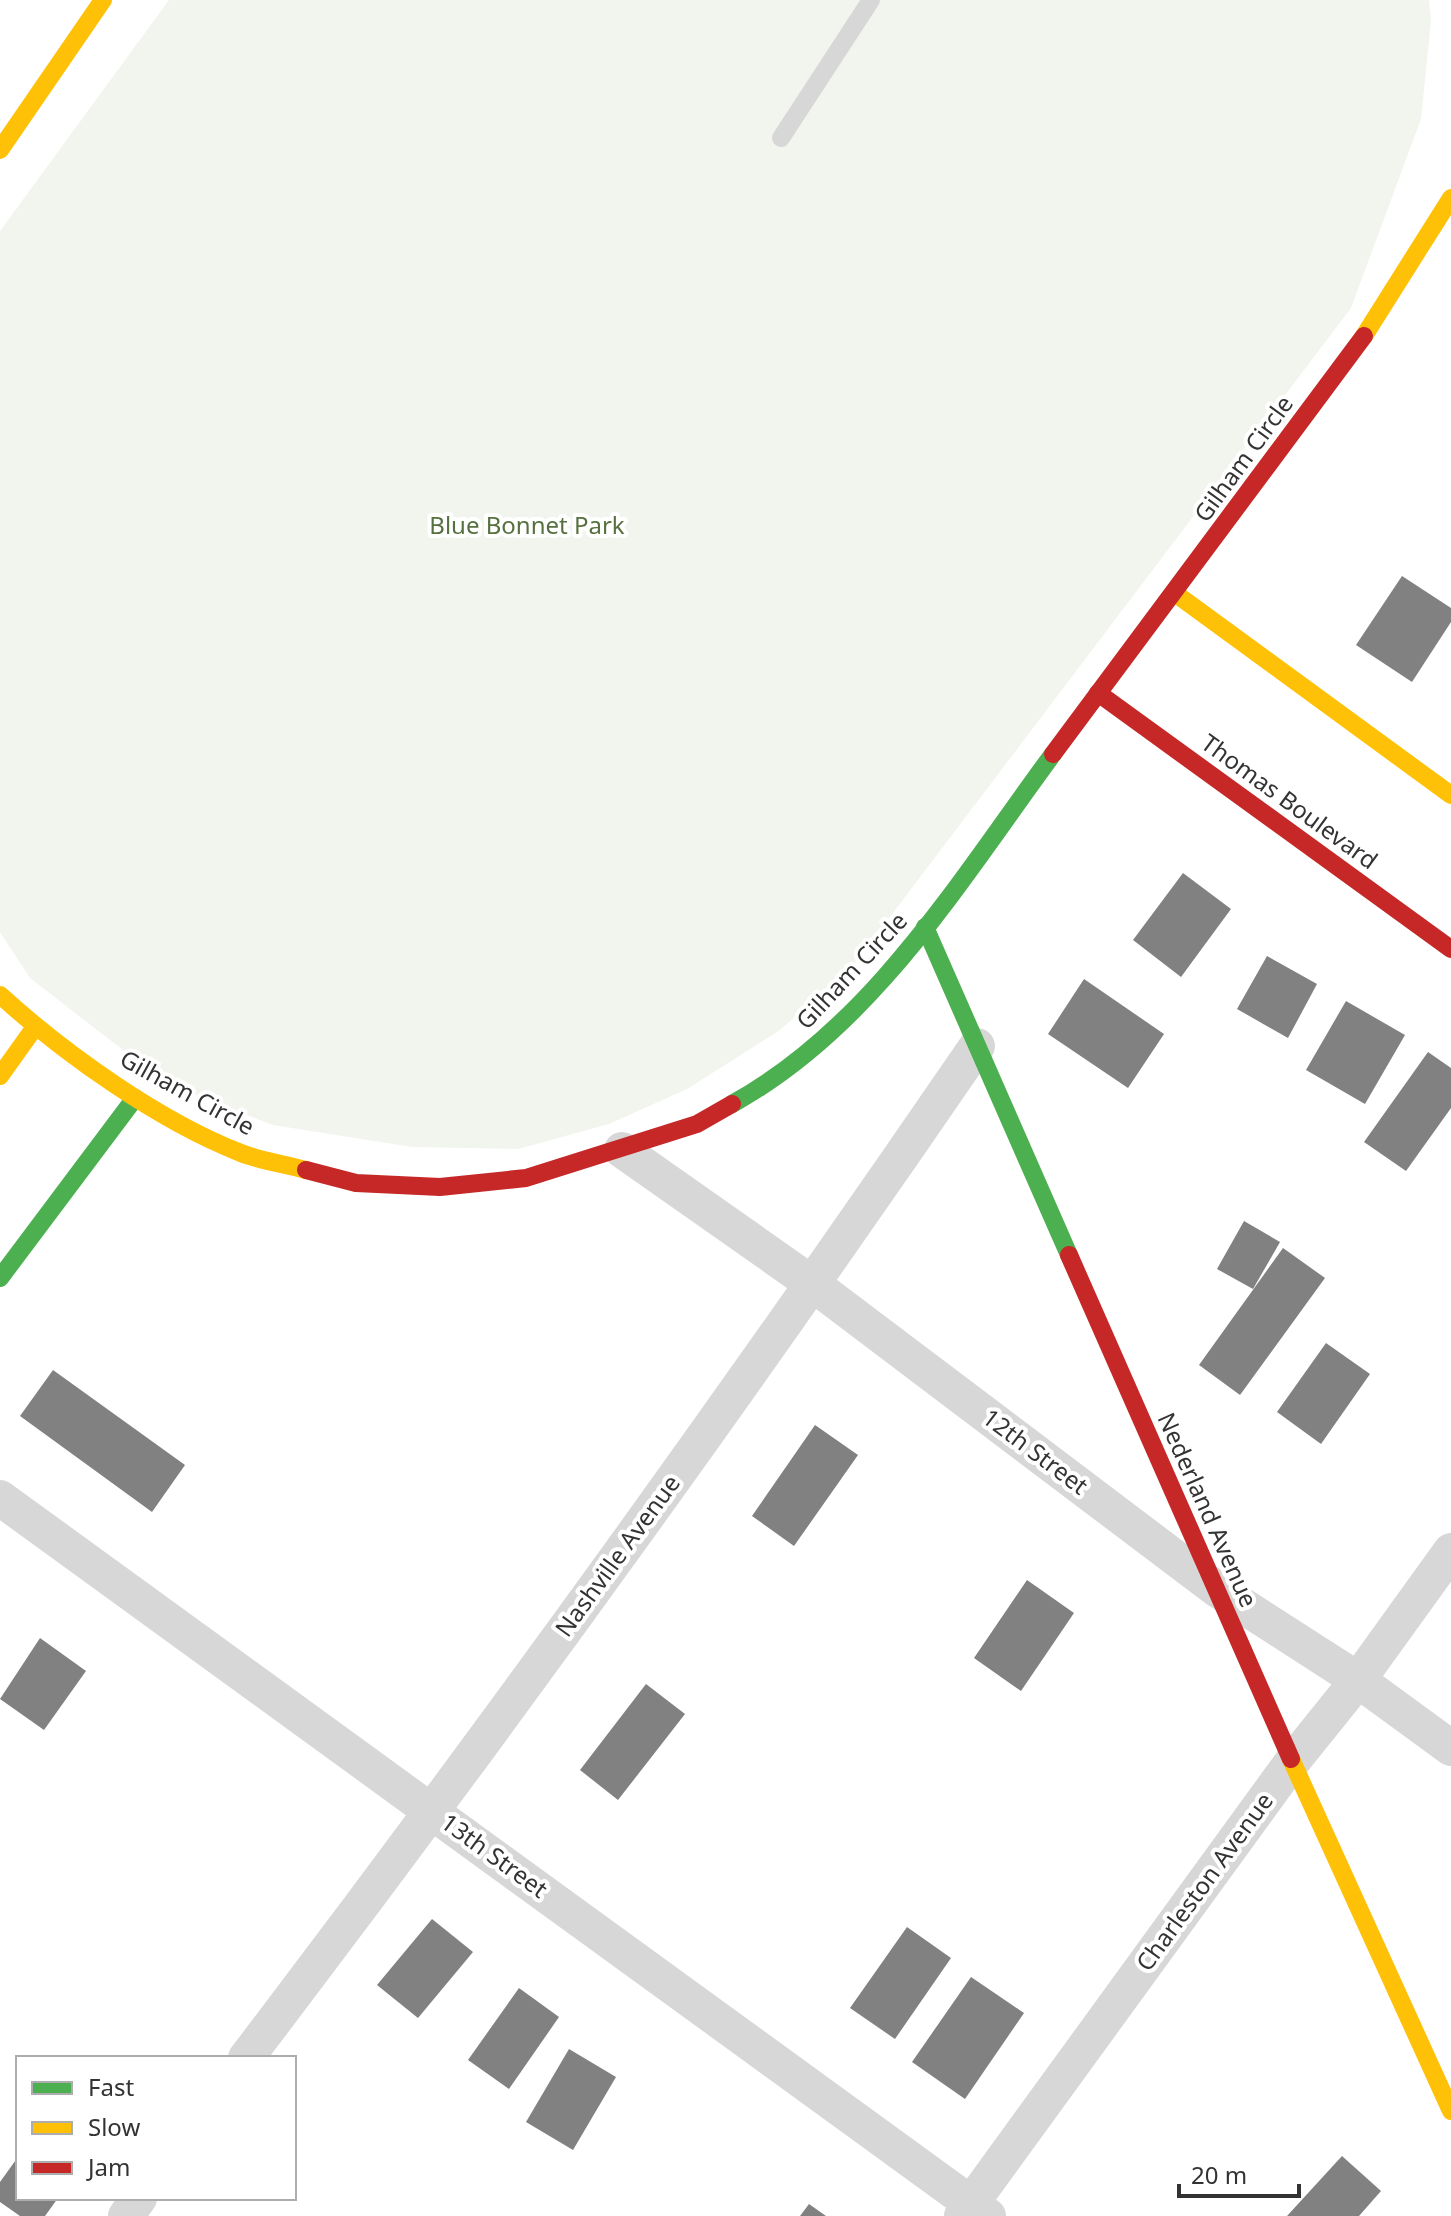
<svg xmlns="http://www.w3.org/2000/svg" width="1451" height="2216" font-family="'Noto Sans',sans-serif">
<style>
.green{fill:#f1f5ed}
.building{fill:#818181}
.lines{fill:none;stroke-linecap:round;stroke-linejoin:round}
.lane{stroke:#d7d7d7;stroke-width:18}
.street{stroke:#d7d7d7;stroke-width:36}
.fast{stroke:#4caf50;stroke-width:18}
.slow{stroke:#ffc107;stroke-width:18}
.jam{stroke:#c62828;stroke-width:18}
.labels{text-anchor:middle;stroke-width:8;stroke-linejoin:round;paint-order:stroke}
.street-label{font-size:24px;fill:#333;stroke:#fff}
.park-label{font-size:24px;fill:#56703f;stroke:#fff}
</style>
<rect width="100%" height="100%" fill="#fff"/>
<!-- green -->
<polygon class="green" points="169,0 1429,0 1431,21 1421,119 1351,308 852,967 780,1030 687,1089 609,1124 518,1149 412,1147 273,1125 167,1084 30,978 0,932 0,231"/>
<!-- building -->
<g class="building">
<polygon points="1402,576 1451,608 1451,622 1412,682 1356,645"/>
<polygon points="1183,873 1231,909 1181,977 1133,940"/>
<polygon points="1267,956 1317,984 1288,1038 1237,1009"/>
<polygon points="1084,979 1164,1034 1128,1088 1048,1034"/>
<polygon points="1346,1001 1405,1035 1365,1104 1306,1070"/>
<polygon points="1428,1052 1451,1068 1451,1108 1406,1171 1364,1142"/>
<polygon points="1244,1221 1280,1242 1253,1289 1217,1269"/>
<polygon points="1283,1248 1325,1278 1240,1395 1199,1365"/>
<polygon points="1326,1343 1370,1374 1321,1444 1277,1412"/>
<polygon points="53,1370 185,1465 152,1512 20,1416"/>
<polygon points="815,1425 858,1455 794,1546 752,1516"/>
<polygon points="1027,1580 1074,1613 1021,1691 974,1658"/>
<polygon points="40,1638 86,1671 44,1730 0,1699"/>
<polygon points="646,1684 685,1714 618,1800 580,1770"/>
<polygon points="432,1919 473,1952 418,2018 377,1985"/>
<polygon points="907,1927 951,1958 895,2039 850,2008"/>
<polygon points="971,1977 1024,2013 965,2099 912,2062"/>
<polygon points="519,1988 559,2017 509,2089 468,2060"/>
<polygon points="569,2049 616,2077 573,2150 526,2122"/>
<polygon points="1342,2156 1381,2191 1359,2216 1287,2216"/>
<polygon points="18,2157 18,2198 58,2198 45,2216 20,2216 0,2202 0,2182"/>
<polygon points="809,2204 826,2216 800,2216"/>
</g>
<g class="lines">
<!-- lane -->
<polyline class="lane" points="781,138 871,0"/>
<!-- street -->
<g class="street">
<polyline points="622,1150 814,1285 1215,1588 1358,1680 1451,1748"/>
<polyline points="0,1498 988,2216"/>
<path d="M246,2058c252,-331 496,-669 731,-1012"/>
<polyline points="126,2216 139,2198"/>
<polyline points="962,2216 1292,1762 1358,1680 1451,1551"/>
</g>
<!-- fast -->
<g class="fast">
<polyline points="925,927 1069,1255"/>
<path d="M732,1104c140,-77 228,-224 321,-350"/>
<polyline points="0,1278 135,1098"/>
</g>
<!-- slow -->
<g class="slow">
<polyline points="0,150 103,0"/>
<polyline points="1364,336 1451,198"/>
<polyline points="1176,594 1451,795"/>
<path d="M0,995c65,59 159,126 241,158 20,8 44,11 65,17"/>
<polyline points="0,1076 35,1027"/>
<polyline points="1291,1759 1451,2111"/>
</g>
<!-- jam -->
<g class="jam">
<polyline points="1098,693 1451,949"/>
<polyline points="1053,754 1364,336"/>
<polyline points="306,1170 356,1183 440,1187 526,1178 697,1124 732,1104"/>
<polyline points="1069,1255 1291,1759"/>
</g>
</g>
<g class="labels">
<!-- street labels -->
<g class="street-label">
<text transform="translate(1244 459) rotate(-54)" y="8">Gilham Circle</text>
<text transform="translate(1289 802) rotate(36)" y="8">Thomas Boulevard</text>
<text transform="translate(852 971) rotate(-47)" y="8">Gilham Circle</text>
<text transform="translate(187 1093) rotate(29)" y="8">Gilham Circle</text>
<text transform="translate(1035 1452) rotate(37)" y="8">12th Street</text>
<text transform="translate(1207 1510) rotate(66)" y="8">Nederland Avenue</text>
<text transform="translate(618 1556) rotate(-54)" y="8">Nashville Avenue</text>
<text transform="translate(494 1856) rotate(36)" y="8">13th Street</text>
<text transform="translate(1205 1882) rotate(-54)" y="8">Charleston Avenue</text>
</g>
<!-- park labels -->
<g class="park-label">
<text x="527" y="534">Blue Bonnet Park</text>
</g>
</g>
<!-- legend -->
<rect x="16" y="2056" width="280" height="144" fill="#ffffff" stroke="#adadad" stroke-width="2"/>
<rect x="32" y="2082" width="40" height="12" fill="#4caf50" stroke="#adadad" stroke-width="2"/>
<text x="88" y="2096" font-size="24" fill="#333333">Fast</text>
<rect x="32" y="2122" width="40" height="12" fill="#ffc107" stroke="#adadad" stroke-width="2"/>
<text x="88" y="2136" font-size="24" fill="#333333">Slow</text>
<rect x="32" y="2162" width="40" height="12" fill="#c62828" stroke="#adadad" stroke-width="2"/>
<text x="88" y="2176" font-size="24" fill="#333333">Jam</text>
<!-- scale -->
<path d="M1179 2184v12h120v-12" fill="none" stroke="#333333" stroke-width="4"/>
<text x="1191" y="2184" font-size="24" fill="#333333" stroke="#ffffff" stroke-width="6" paint-order="stroke">20 m</text>
</svg>
